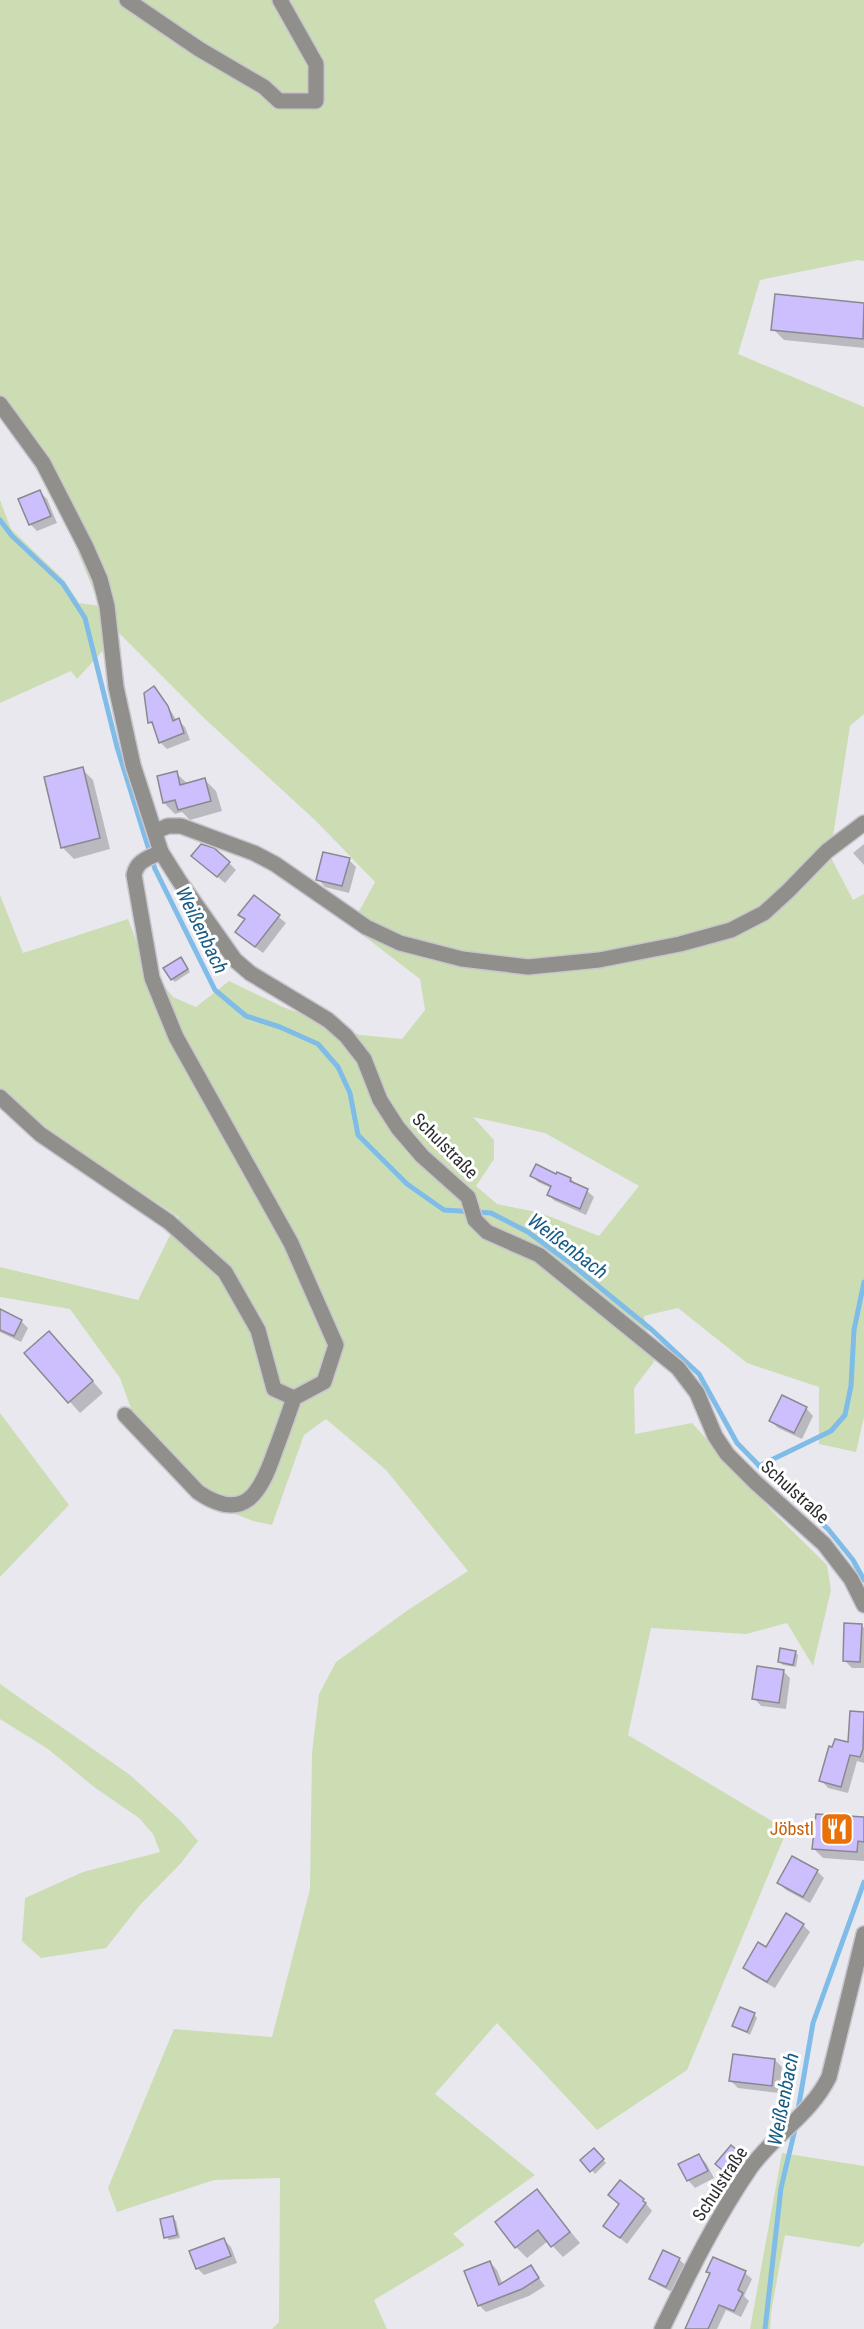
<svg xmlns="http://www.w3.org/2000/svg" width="864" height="2329" font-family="'Roboto Condensed',sans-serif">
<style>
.green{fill:#ccddb4;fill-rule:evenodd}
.shadow{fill:#0003}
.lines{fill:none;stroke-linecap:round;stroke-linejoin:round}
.stream{stroke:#7fbce8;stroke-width:5}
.building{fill:#cdbefe;stroke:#8a898f;stroke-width:1.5}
.minor-casing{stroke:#c7c6cd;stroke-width:18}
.minor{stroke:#908f8c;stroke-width:15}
.labels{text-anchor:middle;stroke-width:6;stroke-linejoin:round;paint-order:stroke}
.street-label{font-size:18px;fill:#2e2d30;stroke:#fff}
.food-label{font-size:18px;fill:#c56008;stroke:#fff;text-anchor:end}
.water-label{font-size:20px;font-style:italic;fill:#165c86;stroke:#fff}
</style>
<rect width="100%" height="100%" fill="#e9e8ef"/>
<!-- green -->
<g class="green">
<path d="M0,0h864v261l-6,-1 -98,20 -22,74 126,53v307l-14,12 -20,130 23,44 11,-6v523l-8,35 -37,-8v-57l-72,-24 -69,-55 -34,8 10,46 -20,26 1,46 57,-11 81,89 54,53 4,25 -18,76 -26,-43 -41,11 -95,-6 -23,107 159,95 -100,240 -90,60 -100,-107 -62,71 100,81 -82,59 12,11 -91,55 13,29h-115l7,-7 1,-144 -66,2 -97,32 -9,-24 66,-159 98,8 38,-148 2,-136 7,-59 17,-32 72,-52 60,-39 -82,-101 -60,-51 -22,16 -32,90 -19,-4 -49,-19 -65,-71 -19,-53 -50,-69 -70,-12v-30l138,33 41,-83 -179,-115v-207l23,58 105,-34 16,41 29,37 23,10 33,-26 54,26 77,28 42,4 23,-29 -5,-31 -69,-53 24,-44 -58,-60 -112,-103 -86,-86 -42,46 -6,-8 -71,32v-203l11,29 53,51 15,23 21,3 -44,-107 -56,-83zM473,1117l72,16 94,53 -40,50 -58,-23 -44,-9 -21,-18 18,-27v-19z"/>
<polygon points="0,1413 69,1505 0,1577"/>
<polygon points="0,1684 130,1775 180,1820 198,1841 181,1863 140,1905 106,1948 41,1958 22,1941 25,1898 83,1872 160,1852 153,1834 139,1818 94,1787 48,1749 0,1719"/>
<polygon points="782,2153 864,2166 864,2242 859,2247 785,2235 771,2313 770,2329 750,2329"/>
</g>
<!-- shadow -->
<g class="shadow">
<polygon points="776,296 864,305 864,348 784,340 773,329"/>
<polygon points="40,492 47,499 57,523 37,531 30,524"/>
<polygon points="154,688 161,695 177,721 178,720 185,727 190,740 167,749 160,742 156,728 150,722"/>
<polygon points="82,769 93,780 110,849 74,859 63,848"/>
<polygon points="176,773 188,784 205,780 216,791 222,811 190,820 182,812 175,814 164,803"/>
<polygon points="864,844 864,865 853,853"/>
<polygon points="349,860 356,867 349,893 325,887 318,879"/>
<polygon points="200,862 229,863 236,870 225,883"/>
<polygon points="254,897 286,923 263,953 244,939 246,920 240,914"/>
<polygon points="184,962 190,972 175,982 172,979"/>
<polygon points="532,1176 556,1176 571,1179 577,1185 587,1191 594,1197 586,1215 555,1201 548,1195 551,1188 538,1182"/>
<polygon points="0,1311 21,1321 28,1328 21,1342 0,1332"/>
<polygon points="60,1344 103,1393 80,1413 26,1353"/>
<polygon points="806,1408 813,1416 802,1439 778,1428 771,1421"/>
<polygon points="861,1625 864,1628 864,1668 852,1668 844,1660"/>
<polygon points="795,1652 798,1655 796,1667 783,1665 780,1662"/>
<polygon points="783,1671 790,1678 786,1709 761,1706 754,1698"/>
<polygon points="851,1712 864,1713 864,1763 857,1761 848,1793 828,1788 821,1780 849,1744"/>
<polygon points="864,1818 864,1861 823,1858 813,1848"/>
<polygon points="817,1871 824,1878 810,1903 786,1890 779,1883"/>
<polygon points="803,1925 810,1932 775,1988 752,1975 744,1968 766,1949"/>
<polygon points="754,2014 757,2018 750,2035 734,2026"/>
<polygon points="775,2060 782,2067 779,2093 738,2088 731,2081"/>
<polygon points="594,2150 606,2163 595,2174 583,2160"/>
<polygon points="699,2156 706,2163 714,2178 695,2188 688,2180"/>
<polygon points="743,2157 750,2164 735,2180 724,2171"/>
<polygon points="537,2191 580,2243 563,2257 548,2241 527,2258 516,2247"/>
<polygon points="610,2195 643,2200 652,2211 627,2244 605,2225 620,2205"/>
<polygon points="173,2218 176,2221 180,2238 169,2240 166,2237"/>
<polygon points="224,2240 231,2247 237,2263 204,2275 197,2268"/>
<polygon points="679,2259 686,2266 674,2293 658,2285 651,2278"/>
<polygon points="490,2262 497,2270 503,2285 530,2267 545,2286 529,2296 486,2312 479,2305"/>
<polygon points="745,2273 752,2279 744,2296 749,2301 741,2317 726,2310 717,2329 690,2329"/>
</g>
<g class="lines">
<!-- stream -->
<g class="stream">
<polyline points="0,520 12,536 63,584 85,618 117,747 155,869 215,990 246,1016 280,1027 318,1044 338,1067 350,1093 358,1135 407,1184 444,1210 491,1213 528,1232 570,1263 652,1330 699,1374 737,1443 778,1485 828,1529 853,1560 864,1580"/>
<polyline points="759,1466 831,1431 845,1415 851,1386 854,1330 864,1282"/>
<polyline points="798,2110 813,2023 864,1882"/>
<polyline points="765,2329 781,2188 796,2125"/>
</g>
</g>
<!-- building -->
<g class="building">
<polygon points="775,294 864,303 863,339 771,330"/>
<polygon points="40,490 51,516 29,525 18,499"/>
<polygon points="154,686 168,706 173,721 179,718 184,733 159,743 152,722 148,723 144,693"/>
<polygon points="83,767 100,838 61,848 44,777"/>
<polygon points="177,771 180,785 205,778 211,801 178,810 175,800 163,803 157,776"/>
<polygon points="201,844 214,848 230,862 217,877 191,856"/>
<polygon points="323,852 350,858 342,886 316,880"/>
<polygon points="254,895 280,915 255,947 235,932 245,919 238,915"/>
<polygon points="181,957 188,969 171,980 163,968"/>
<polygon points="536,1164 556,1174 557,1172 571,1178 570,1181 588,1189 580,1209 547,1195 551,1186 530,1176"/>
<polygon points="0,1309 22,1320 14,1336 0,1330"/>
<polygon points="49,1331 93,1381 68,1403 24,1353"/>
<polygon points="782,1395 807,1407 794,1433 769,1421"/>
<polygon points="844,1623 862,1624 860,1662 843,1661"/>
<polygon points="780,1648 796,1651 793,1665 778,1662"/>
<polygon points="757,1666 784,1670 779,1703 752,1699"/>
<polygon points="850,1711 864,1712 863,1749 860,1757 850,1755 841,1787 819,1781 829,1746 832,1747 835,1739 848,1742"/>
<polygon points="816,1814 864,1817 864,1842 858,1841 857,1852 812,1849"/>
<polygon points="792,1856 818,1870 803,1897 777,1883"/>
<polygon points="786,1913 804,1924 767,1982 743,1968 758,1942 766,1947"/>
<polygon points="740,2007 755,2013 747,2032 732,2026"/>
<polygon points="733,2054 775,2059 772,2086 729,2081"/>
<polygon points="731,2145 744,2156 727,2174 715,2164"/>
<polygon points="594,2148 604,2159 590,2172 580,2160"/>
<polygon points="699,2154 708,2171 687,2181 678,2164"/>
<polygon points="620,2180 644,2199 643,2201 646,2203 620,2238 603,2226 619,2204 608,2195"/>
<polygon points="537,2189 570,2232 551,2247 538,2230 515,2248 495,2222"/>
<polygon points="173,2216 177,2235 164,2238 160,2219"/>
<polygon points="224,2238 231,2256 196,2269 189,2251"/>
<polygon points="663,2250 680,2258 666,2287 649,2279"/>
<polygon points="713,2257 746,2271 738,2290 743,2293 734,2311 719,2305 708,2329 685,2329 710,2273 706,2272"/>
<polygon points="490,2261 499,2285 531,2265 539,2278 522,2289 478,2306 464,2271"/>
</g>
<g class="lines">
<defs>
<g id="minor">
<polyline points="127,0 199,49 264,87 279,101 316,101 316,64 280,0"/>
<polyline points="0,404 43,463 86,547 100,579 107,606 116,687 133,765 161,852 180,882 235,960 250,973 328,1020 346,1036 364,1059 380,1100 398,1128 422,1156 468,1197 475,1220 487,1232 539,1255 678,1368 697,1393 715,1436 727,1454 755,1482 824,1544 851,1579 864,1605"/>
<polyline points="156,831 168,826 181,826 254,853 275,864 366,927 400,943 462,959 528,967 599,960 680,944 731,930 764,913 788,891 827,851 864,823"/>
<polyline points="0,1097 40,1134 169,1222 225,1272 258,1330 274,1389 294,1398"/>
<path d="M125,1415l73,77c47,32 63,0 77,-41 7,-18 13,-36 19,-53l30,-16 12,-37 -45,-102 -115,-206 -24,-59 -18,-103c3,-15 15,-17 27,-23"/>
<path d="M662,2329c27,-56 54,-111 89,-162 24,-33 60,-53 78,-90l35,-143"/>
</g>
</defs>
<!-- minor casing -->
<use href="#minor" class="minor-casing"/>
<!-- minor -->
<use href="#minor" class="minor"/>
</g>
<!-- icons -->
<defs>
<symbol id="restaurant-square" viewBox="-11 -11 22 22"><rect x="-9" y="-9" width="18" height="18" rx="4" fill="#e8710a" stroke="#fff"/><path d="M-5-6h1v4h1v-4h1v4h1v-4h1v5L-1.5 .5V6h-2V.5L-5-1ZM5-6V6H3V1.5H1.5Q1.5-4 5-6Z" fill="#fff"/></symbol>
</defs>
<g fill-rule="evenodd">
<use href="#restaurant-square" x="818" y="1810" width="38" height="38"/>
</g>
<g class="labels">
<!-- street labels -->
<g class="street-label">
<text transform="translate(445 1146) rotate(45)" y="6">Schulstraße</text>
<text transform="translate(795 1492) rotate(42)" y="6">Schulstraße</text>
<text transform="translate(720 2184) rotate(-57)" y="6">Schulstraße</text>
</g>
<!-- food labels -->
<g class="food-label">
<text x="814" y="1835">Jöbstl</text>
</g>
<!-- water labels -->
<g class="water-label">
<text transform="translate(202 930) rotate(64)" y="7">Weißenbach</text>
<text transform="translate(568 1246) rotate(37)" y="7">Weißenbach</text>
<text transform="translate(783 2099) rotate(-79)" y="7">Weißenbach</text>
</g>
</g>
</svg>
